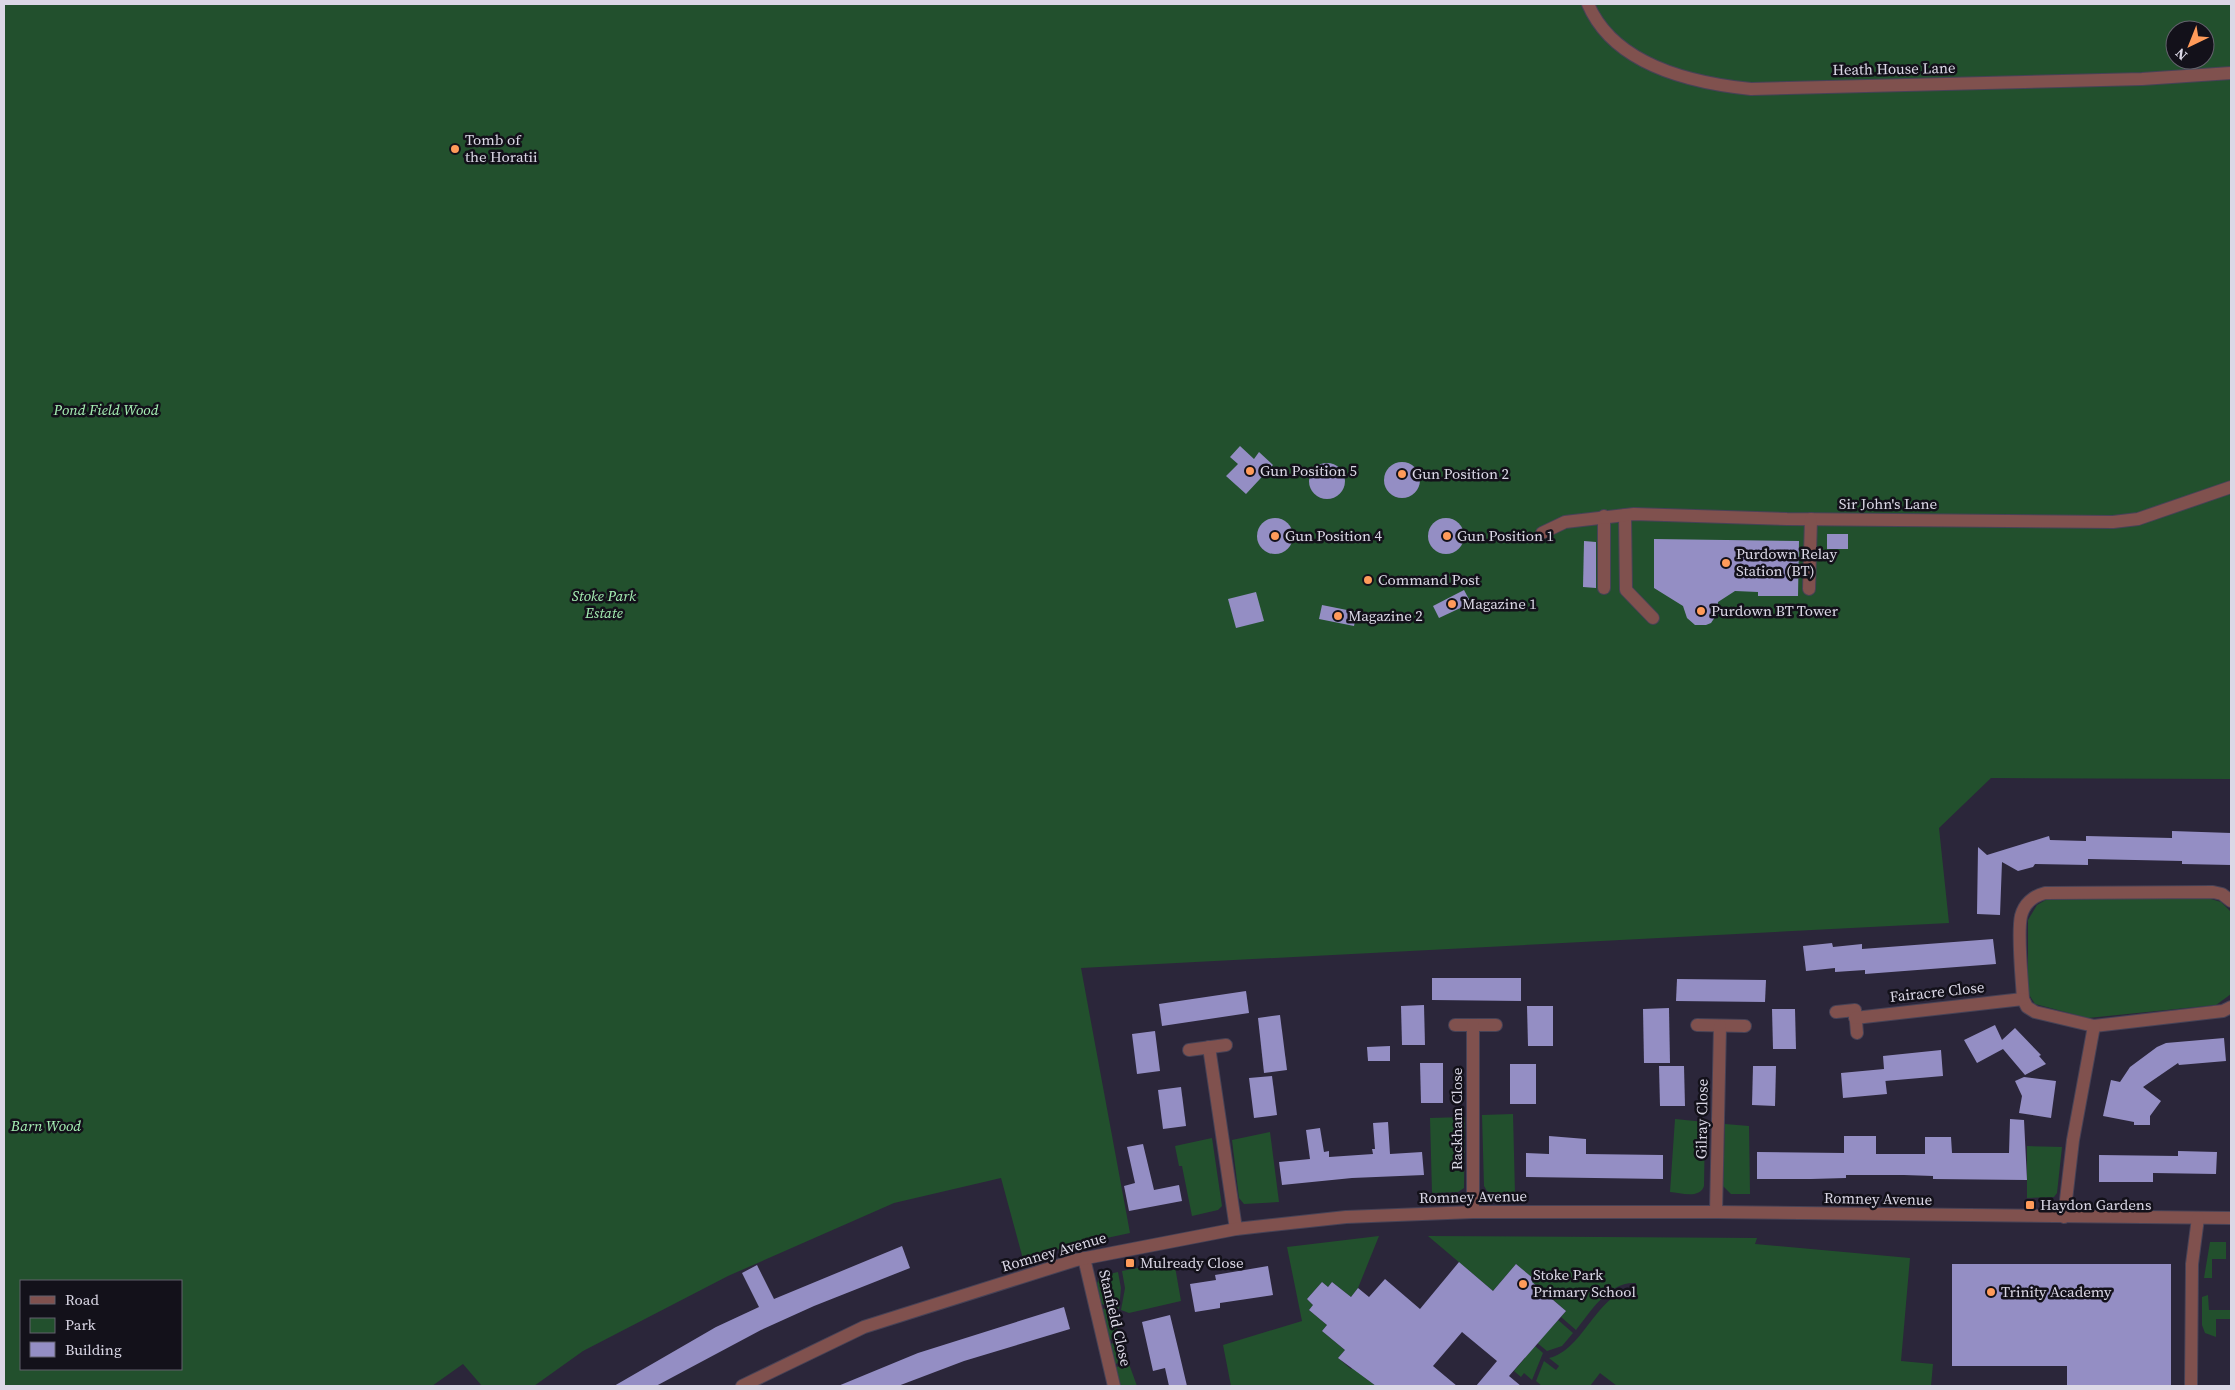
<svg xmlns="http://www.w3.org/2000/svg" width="2235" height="1390" font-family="'Source Serif 4',serif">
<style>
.green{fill:#22502d;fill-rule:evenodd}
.building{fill:#948ec4}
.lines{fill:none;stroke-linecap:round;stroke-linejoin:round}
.minor-casing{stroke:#474256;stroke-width:14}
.minor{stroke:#80514e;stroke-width:12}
.poi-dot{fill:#ff9b5a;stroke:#13111a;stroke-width:2}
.labels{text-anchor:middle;stroke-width:5;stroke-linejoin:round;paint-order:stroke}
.street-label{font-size:15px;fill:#dbd8e6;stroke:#13111a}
.poi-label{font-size:15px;fill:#dbd8e6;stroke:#13111a;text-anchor:start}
.park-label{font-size:15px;font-style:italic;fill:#a6f0b4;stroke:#13111a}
</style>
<rect width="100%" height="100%" fill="#2b263a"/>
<!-- green -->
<g class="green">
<path d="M4,4h2227v775l-240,-1 -52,50 10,95 -868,45 49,265 -56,12 -51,14 -22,-81 -107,25 -166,73 -145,75 -49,35h-52l-19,-22 -31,22h-428zM2175,30h30v30h-30zM21,1281h160v88h-160z"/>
<polygon points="2049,898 2211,899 2221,902 2231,912 2231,994 2216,1005 2088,1018 2035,1004 2028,993 2028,920 2037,905"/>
<polygon points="1513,1114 1515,1194 1492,1193 1487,1191 1484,1186 1482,1115"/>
<polygon points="1465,1117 1464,1188 1458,1192 1432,1193 1430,1118"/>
<path d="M1675,1119l30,3 -1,64c-4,13 -23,7 -34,6z"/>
<polygon points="1725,1124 1749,1126 1750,1194 1731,1194 1723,1186"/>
<polygon points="1270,1132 1279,1202 1244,1204 1239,1198 1232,1140"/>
<polygon points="1212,1138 1222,1206 1218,1210 1192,1216 1182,1166 1179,1166 1175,1146"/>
<polygon points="2027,1146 2062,1147 2057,1193 2054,1197 2027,1198"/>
<polygon points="1379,1236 1358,1288 1351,1297 1332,1282 1328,1287 1322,1282 1307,1299 1313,1305 1309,1310 1327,1325 1322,1331 1345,1350 1338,1358 1351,1369 1358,1361 1365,1378 1376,1386 1231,1386 1223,1345 1302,1321 1287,1247"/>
<path d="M1428,1236l329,2 -2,6 155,14 -9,103 32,3 -2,22h-314l-17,-13 -10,13h-48l-6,-5 8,-20 12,9 3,-4 -10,-8c36,-8 49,-70 87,-68v-7c-27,-2 -45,28 -60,47l-15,-13 5,-6 -24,-21 10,37 6,-7 15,13 -11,13 -15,5 -40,-33 26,-39 -17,-15 -23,27z"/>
<polygon points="2210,1242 2226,1242 2226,1259 2212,1259 2212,1278 2204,1278"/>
<polygon points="1174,1261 1181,1301 1129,1313 1121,1310 1125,1288 1122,1271"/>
<polygon points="1118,1272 1121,1288 1119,1309 1101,1304 1097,1283 1101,1276"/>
<polygon points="2208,1295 2209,1310 2231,1310 2231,1319 2216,1319 2216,1337 2205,1333 2202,1325 2202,1297"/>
<polygon points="1101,1308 1118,1312 1116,1320 1119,1338 1108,1340"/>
<polygon points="1120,1342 1128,1361 1115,1364 1109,1344"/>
<polygon points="1535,1346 1543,1353 1532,1380 1524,1373 1521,1377 1514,1371"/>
<polygon points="1129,1364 1137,1386 1121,1386 1116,1367"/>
</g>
<!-- building -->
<g class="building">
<polygon points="1240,446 1254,459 1259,452 1273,465 1246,494 1226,476 1238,464 1230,457"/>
<circle cx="1402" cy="480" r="18"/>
<circle cx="1327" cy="481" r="18"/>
<circle cx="1275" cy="536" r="18"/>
<circle cx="1446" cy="536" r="18"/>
<rect x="1827" y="534" width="21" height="15"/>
<polygon points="1654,539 1799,541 1798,596 1758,596 1758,592 1735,591 1718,602 1717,614 1711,623 1706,625 1695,625 1687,618 1683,606 1654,588"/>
<polygon points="1584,541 1596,542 1596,588 1583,587"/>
<polygon points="1464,590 1471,603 1439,618 1433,606"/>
<polygon points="1256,592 1264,621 1236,628 1228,599"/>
<polygon points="1322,605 1357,612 1354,626 1319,619"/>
<polygon points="2172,831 2231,833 2231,865 2182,864 2182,861 2088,859 2088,865 2035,864 2033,867 2018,871 2002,862 2000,915 1977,914 1978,847 1987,855 2049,836 2050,840 2086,841 2086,836 2172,838"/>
<polygon points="1993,939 1996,964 1865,974 1865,970 1835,972 1835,968 1806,971 1803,946 1832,943 1833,947 1862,944 1862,949"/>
<polygon points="1432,978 1521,978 1521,1001 1432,1000"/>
<polygon points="1677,979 1766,980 1765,1002 1676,1001"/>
<polygon points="1246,991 1249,1013 1162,1026 1159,1004"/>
<polygon points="1424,1005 1425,1045 1402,1045 1401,1006"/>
<polygon points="1527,1006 1553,1006 1553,1046 1528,1046"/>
<polygon points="1669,1008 1670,1063 1644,1063 1643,1009"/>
<polygon points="1772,1009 1795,1009 1796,1049 1773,1049"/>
<polygon points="1280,1015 1287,1070 1264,1073 1258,1018"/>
<polygon points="1995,1025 2002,1040 2015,1028 2041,1055 2039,1056 2046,1064 2025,1075 2003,1049 1977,1063 1964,1040"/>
<polygon points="1155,1031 1160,1071 1137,1074 1132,1034"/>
<polygon points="2224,1038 2226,1061 2179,1065 2178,1063 2143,1087 2161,1101 2150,1116 2150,1125 2134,1125 2134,1122 2103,1116 2111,1080 2120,1082 2130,1067 2157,1047 2166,1043"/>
<polygon points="1390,1046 1390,1061 1368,1061 1367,1047"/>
<polygon points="1941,1050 1943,1076 1885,1081 1884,1069 1887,1094 1843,1098 1841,1073 1884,1069 1883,1056"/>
<polygon points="1420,1063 1443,1063 1443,1103 1421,1103"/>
<rect x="1510" y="1064" width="26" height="40"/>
<polygon points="1659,1066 1684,1066 1685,1106 1660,1106"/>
<polygon points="1753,1066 1776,1066 1775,1106 1752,1105"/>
<polygon points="1272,1076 1277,1115 1254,1118 1249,1078"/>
<polygon points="2024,1077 2056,1081 2051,1118 2019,1113 2022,1096 2015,1081"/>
<polygon points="1181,1087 1186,1126 1163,1129 1158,1090"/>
<polygon points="2010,1119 2024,1120 2027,1180 1933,1179 1933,1176 1904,1175 1846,1175 1846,1178 1811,1179 1757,1179 1757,1152 1844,1153 1844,1136 1876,1136 1876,1154 1925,1154 1925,1137 1951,1137 1952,1153 2009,1153"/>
<polygon points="1388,1122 1390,1154 1422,1152 1424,1175 1352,1178 1282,1185 1279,1162 1310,1159 1306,1130 1320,1128 1324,1152 1329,1151 1329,1157 1373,1154 1372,1149 1375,1149 1373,1123"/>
<polygon points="1549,1136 1586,1139 1586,1154 1663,1155 1663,1179 1526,1177 1526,1153 1549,1154"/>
<polygon points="1143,1144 1154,1190 1179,1185 1182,1201 1129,1211 1124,1186 1135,1183 1127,1147"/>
<polygon points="2178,1151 2217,1152 2216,1174 2153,1173 2153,1182 2099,1182 2099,1155 2178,1156"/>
<polygon points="902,1246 910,1268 814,1306 761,1330 656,1386 614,1386 716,1327 759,1307 742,1273 757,1265 774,1299"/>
<polygon points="1459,1262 1493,1291 1516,1264 1534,1279 1532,1282 1566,1311 1509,1376 1521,1386 1476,1386 1497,1361 1462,1332 1433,1366 1457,1386 1376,1386 1338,1358 1345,1350 1322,1331 1327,1325 1309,1310 1313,1305 1307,1299 1322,1282 1328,1287 1332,1282 1351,1297 1358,1288 1369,1297 1385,1279 1420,1309"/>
<polygon points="1952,1264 2171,1264 2171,1386 2067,1386 2067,1366 1952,1366"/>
<polygon points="1268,1266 1273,1295 1220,1303 1220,1308 1195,1312 1190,1284 1216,1280 1215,1275"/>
<polygon points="1064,1307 1070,1329 964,1361 898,1386 838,1386 918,1353"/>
<polygon points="1170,1315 1178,1348 1187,1386 1169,1386 1165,1368 1153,1371 1142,1322"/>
</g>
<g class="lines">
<defs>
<g id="minor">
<path d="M1588,4c26,61 103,79 163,85l391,-10 89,-6"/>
<polyline points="1625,515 1626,590 1653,618"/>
<polyline points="1604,516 1604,588"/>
<polyline points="1542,533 1565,522 1634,514 1787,519 2113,522 2138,519 2231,487"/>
<polyline points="1809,589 1811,519"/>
<path d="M2231,901l-9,-7 -9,-2 -168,1c-12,3 -21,11 -24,23 -4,18 1,63 2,83l4,8 8,5 59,14 129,-15 8,-4"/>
<polyline points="1836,1012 1855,1010 1857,1033"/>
<polyline points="1855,1018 2023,999"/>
<polyline points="1455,1025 1496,1025"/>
<polyline points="1697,1025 1745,1026"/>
<polyline points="1209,1047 1236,1229"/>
<polyline points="1189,1050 1226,1045"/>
<polyline points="1473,1212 1473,1025"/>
<polyline points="1716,1212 1720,1026"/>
<polyline points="2064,1217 2073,1140 2094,1026"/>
<polyline points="1084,1258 1114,1386"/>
<polyline points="742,1386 864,1327 1076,1260 1236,1229 1346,1217 1473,1212 1716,1212 2231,1218"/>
<polyline points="2191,1386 2192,1264 2198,1218"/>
</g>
</defs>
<!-- minor casing -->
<use href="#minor" class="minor-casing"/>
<!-- minor -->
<use href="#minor" class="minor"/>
</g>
<!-- markers -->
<g class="poi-dot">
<circle cx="455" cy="149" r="5"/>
<circle cx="1250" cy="471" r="5"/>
<circle cx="1402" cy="474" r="5"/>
<circle cx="1275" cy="536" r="5"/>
<circle cx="1447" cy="536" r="5"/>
<circle cx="1726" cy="563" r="5"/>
<circle cx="1368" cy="580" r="5"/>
<circle cx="1452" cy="604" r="5"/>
<circle cx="1701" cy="611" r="5"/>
<circle cx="1338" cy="616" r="5"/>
<rect x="2025" y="1200" width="10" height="10" rx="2.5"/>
<rect x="1125" y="1258" width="10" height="10" rx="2.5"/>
<circle cx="1523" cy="1284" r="5"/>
<circle cx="1991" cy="1292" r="5"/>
</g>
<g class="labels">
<!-- street labels -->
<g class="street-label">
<text transform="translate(1894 69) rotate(-1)" y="5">Heath House Lane</text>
<text x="1888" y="509">Sir John's Lane</text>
<text transform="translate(1937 992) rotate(-6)" y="5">Fairacre Close</text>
<text transform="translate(1457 1119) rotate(-90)" y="5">Rackham Close</text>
<text transform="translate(1702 1119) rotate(-89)" y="5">Gilray Close</text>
<text transform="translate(1473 1197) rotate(-1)" y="5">Romney Avenue</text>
<text transform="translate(1878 1199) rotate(1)" y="5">Romney Avenue</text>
<text transform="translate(1054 1252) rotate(-16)" y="5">Romney Avenue</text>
<text transform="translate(1115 1318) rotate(77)" y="5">Stanfield Close</text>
</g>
<!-- poi labels -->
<g class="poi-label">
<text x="465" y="145">Tomb of<tspan x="465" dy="17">the Horatii</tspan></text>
<text x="1260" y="476">Gun Position 5</text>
<text x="1412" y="479">Gun Position 2</text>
<text x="1285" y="541">Gun Position 4</text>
<text x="1457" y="541">Gun Position 1</text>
<text x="1736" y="559">Purdown Relay<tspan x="1736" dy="17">Station (BT)</tspan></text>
<text x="1378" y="585">Command Post</text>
<text x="1462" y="609">Magazine 1</text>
<text x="1711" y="616">Purdown BT Tower</text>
<text x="1348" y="621">Magazine 2</text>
<text x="2040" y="1210">Haydon Gardens</text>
<text x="1140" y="1268">Mulready Close</text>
<text x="1533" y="1280">Stoke Park<tspan x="1533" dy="17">Primary School</tspan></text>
<text x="2001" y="1297">Trinity Academy</text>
</g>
<!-- park labels -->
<g class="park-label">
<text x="106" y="415">Pond Field Wood</text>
<text x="604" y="601">Stoke Park<tspan x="604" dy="17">Estate</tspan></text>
<text x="46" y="1131">Barn Wood</text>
</g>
</g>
<!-- border -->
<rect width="2235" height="1390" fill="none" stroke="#dbd8e6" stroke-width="10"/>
<!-- legend -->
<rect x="20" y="1280" width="162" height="90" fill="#13111a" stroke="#63616c"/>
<rect x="30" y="1296" width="25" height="8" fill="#80514e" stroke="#63616c"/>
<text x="65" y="1305" font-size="15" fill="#dbd8e6">Road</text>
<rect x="30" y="1318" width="25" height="15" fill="#22502d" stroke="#63616c"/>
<text x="65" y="1330" font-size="15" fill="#dbd8e6">Park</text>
<rect x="30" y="1342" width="25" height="15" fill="#948ec4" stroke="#63616c"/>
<text x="65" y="1355" font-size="15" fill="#dbd8e6">Building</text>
<!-- north arrow -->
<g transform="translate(2190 45) rotate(223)"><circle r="24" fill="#13111a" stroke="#63616c"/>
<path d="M0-4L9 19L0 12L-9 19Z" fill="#ff9b5a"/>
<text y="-8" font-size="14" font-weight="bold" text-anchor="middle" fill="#dbd8e6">N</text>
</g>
</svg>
